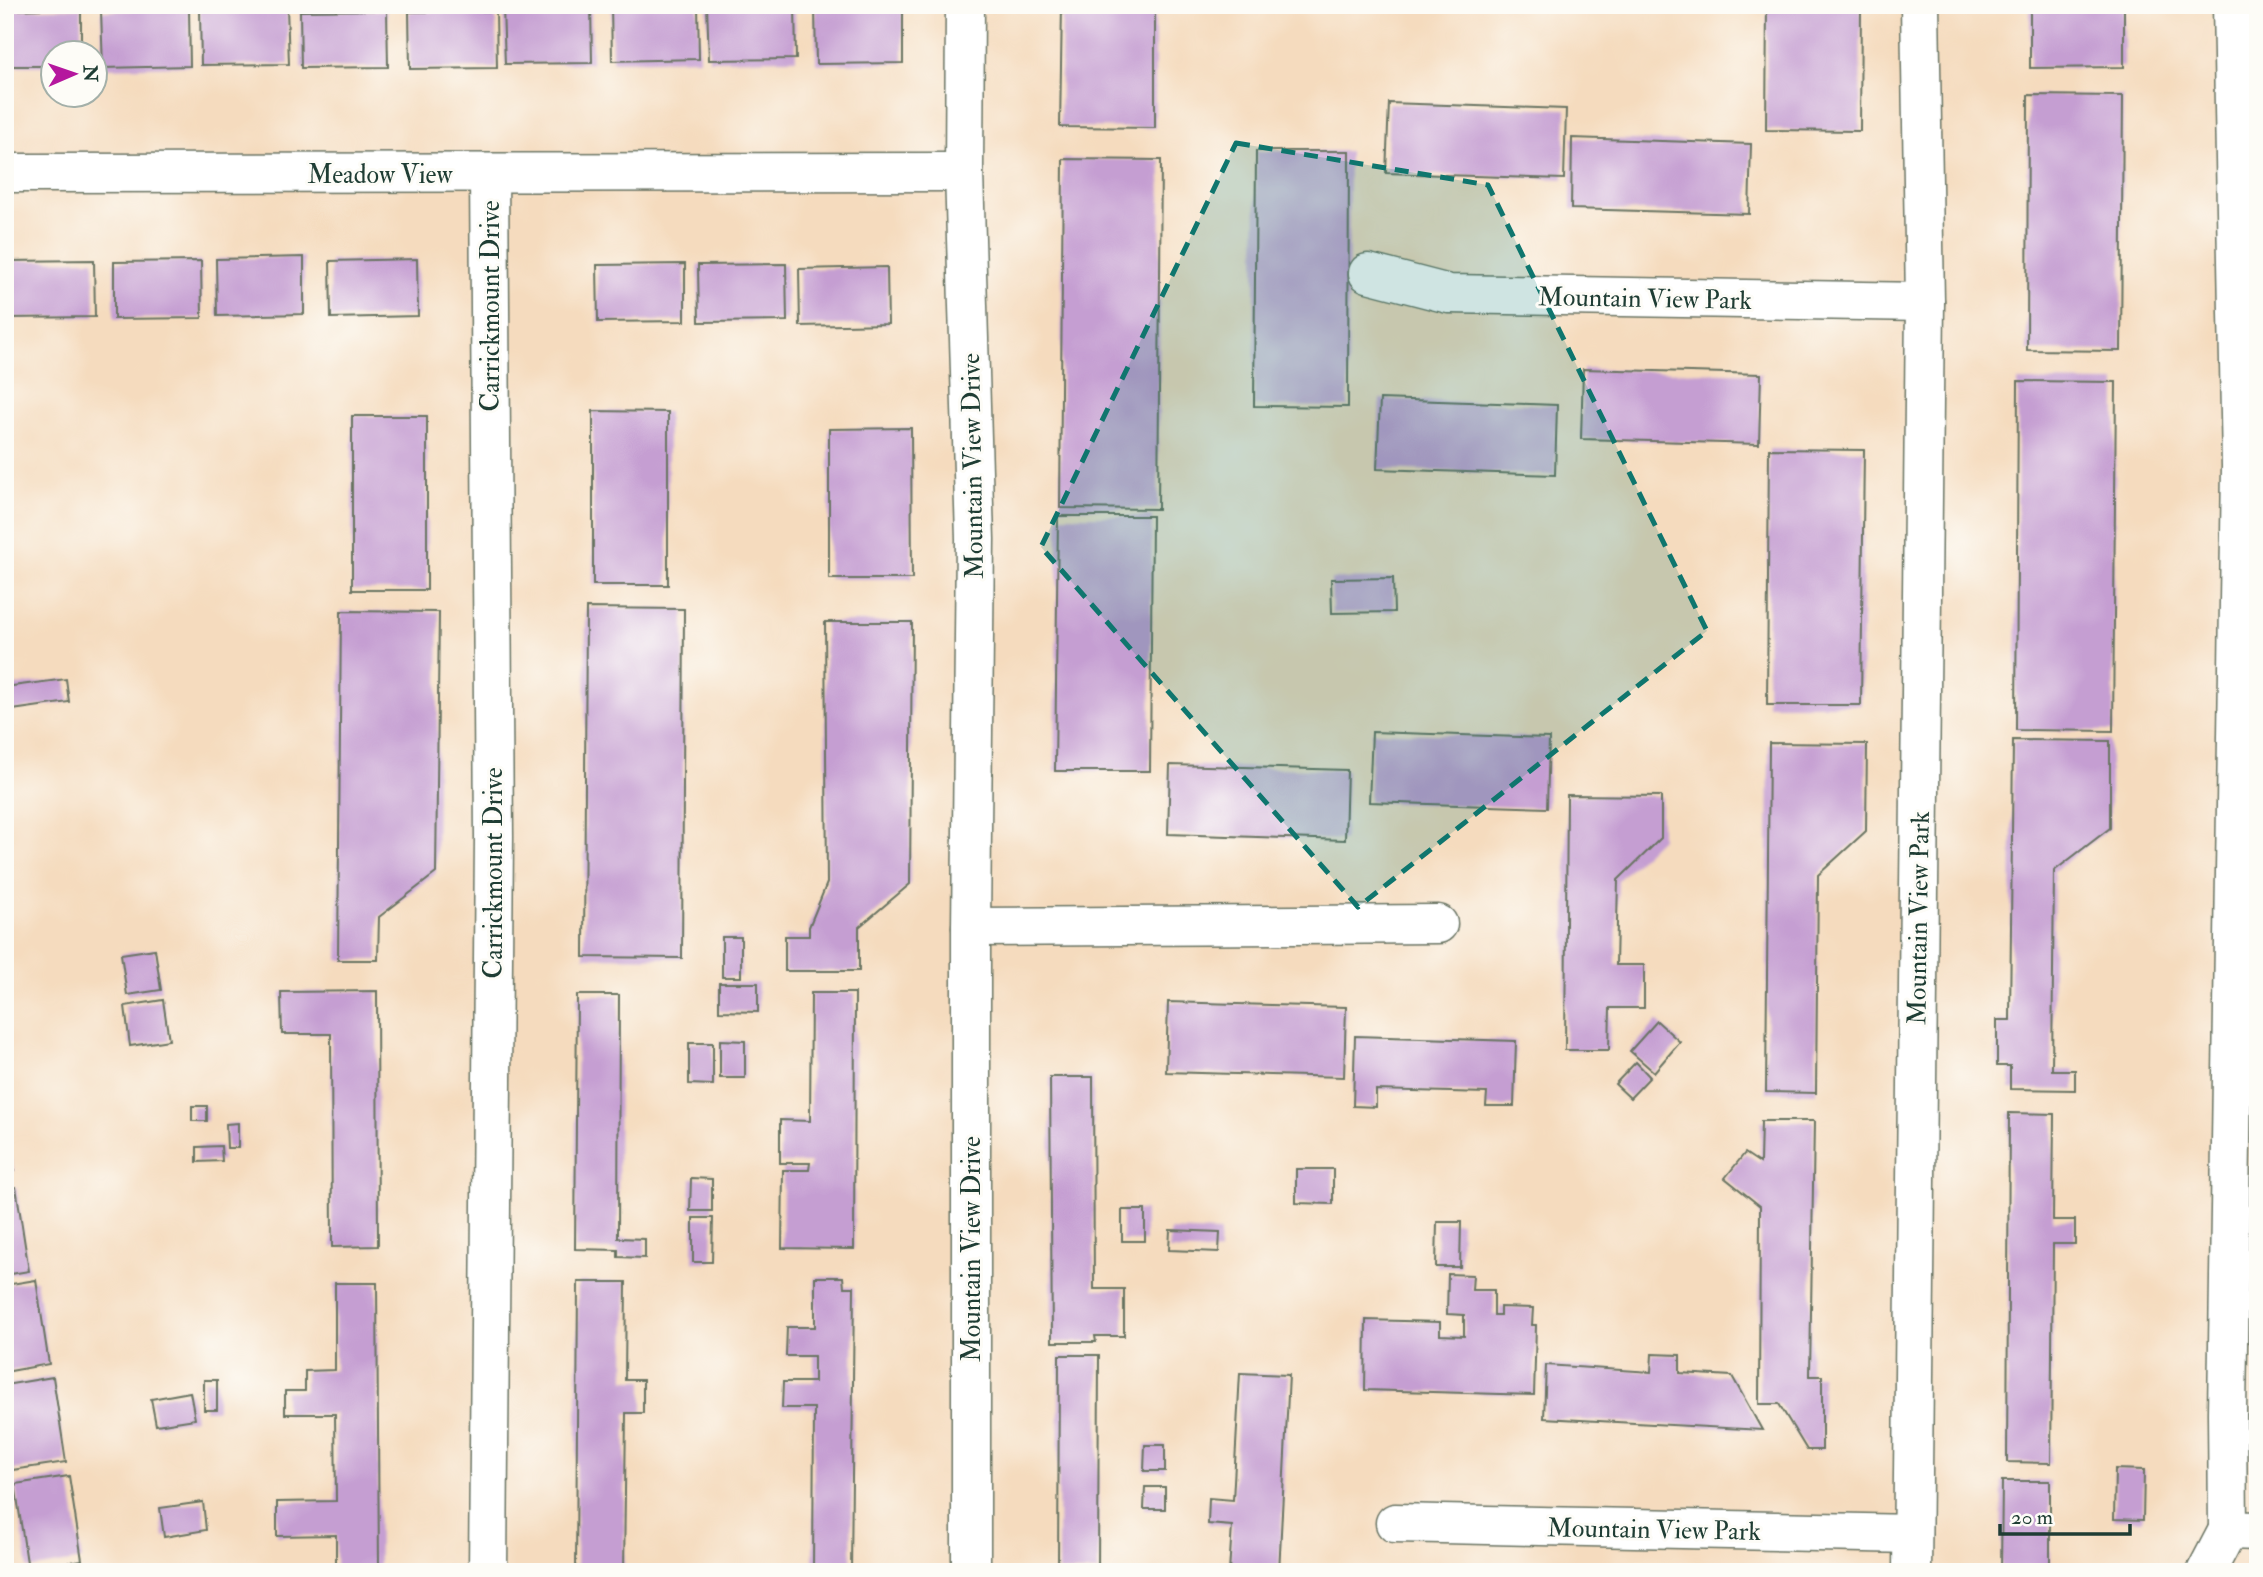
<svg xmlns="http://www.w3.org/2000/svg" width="2263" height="1577" font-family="'IM FELL Double Pica',serif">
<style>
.building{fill:#c59ed2}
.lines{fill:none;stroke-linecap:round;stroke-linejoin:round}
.minor-casing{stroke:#6a7464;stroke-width:41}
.minor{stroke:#fff;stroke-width:38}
.marked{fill:#0f766e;fill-opacity:0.2;stroke:#0f766e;stroke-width:5;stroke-dasharray:14 9;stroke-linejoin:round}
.labels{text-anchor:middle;stroke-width:6;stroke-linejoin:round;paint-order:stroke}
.street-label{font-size:26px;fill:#1f3d34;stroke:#fdfcf7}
</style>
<rect width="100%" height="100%" fill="#fdfcf7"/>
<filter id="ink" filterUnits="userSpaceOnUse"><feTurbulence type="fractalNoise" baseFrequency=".0143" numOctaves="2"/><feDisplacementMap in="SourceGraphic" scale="14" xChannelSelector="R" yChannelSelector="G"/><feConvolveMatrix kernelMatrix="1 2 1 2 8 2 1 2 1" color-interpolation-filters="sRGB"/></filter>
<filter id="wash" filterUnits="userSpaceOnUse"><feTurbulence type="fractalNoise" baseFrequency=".00686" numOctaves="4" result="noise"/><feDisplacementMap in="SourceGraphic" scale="28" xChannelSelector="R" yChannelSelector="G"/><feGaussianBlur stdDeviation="1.57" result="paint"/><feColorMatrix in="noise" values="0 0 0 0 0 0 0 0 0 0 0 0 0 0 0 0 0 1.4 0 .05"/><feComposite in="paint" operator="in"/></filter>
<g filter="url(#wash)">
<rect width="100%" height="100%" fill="#f5dbbe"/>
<g id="blocks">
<!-- building -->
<g class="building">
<polygon points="611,5 698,5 699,59 612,61"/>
<polygon points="707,5 795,5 796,59 709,60"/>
<polygon points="1062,5 1155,5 1155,128 1060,127"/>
<polygon points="1767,5 1861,5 1860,131 1766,130"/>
<polygon points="2030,5 2124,5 2124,67 2030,68"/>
<polygon points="591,6 592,63 505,64 503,7"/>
<polygon points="903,6 903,63 816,64 815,7"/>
<polygon points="287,7 289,64 201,65 200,9"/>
<polygon points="81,8 81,52 52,52 52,66 5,66 5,10"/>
<polygon points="189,9 190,66 103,68 101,11"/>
<polygon points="387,10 388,67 301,68 300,11"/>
<polygon points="496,11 497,68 410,69 409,12"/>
<polygon points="2028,95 2123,96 2121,351 2027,350"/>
<polygon points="1389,103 1566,109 1564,179 1386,173"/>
<polygon points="1572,138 1751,144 1749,214 1571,209"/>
<polygon points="1256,151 1349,151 1348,407 1254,406"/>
<polygon points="1063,159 1161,160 1158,509 1060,508"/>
<polygon points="304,257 304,314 217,316 216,259"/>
<polygon points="417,259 418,316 331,318 330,261"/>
<polygon points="94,260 95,317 7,318 6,261"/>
<polygon points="201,261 202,318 114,319 114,262"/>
<polygon points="685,264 685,321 598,322 597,265"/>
<polygon points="786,264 787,321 699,322 698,265"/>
<polygon points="887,267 888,324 800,326 799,269"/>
<polygon points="1583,369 1761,374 1759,444 1581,439"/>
<polygon points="2018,381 2116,382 2113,731 2016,730"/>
<polygon points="1380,399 1557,405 1555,475 1377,469"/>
<polygon points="593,411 668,412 668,585 593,585"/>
<rect x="352" y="416" width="75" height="174"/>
<polygon points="911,428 912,579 829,579 829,429"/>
<polygon points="1769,449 1864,450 1861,705 1767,705"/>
<polygon points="1058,516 1152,516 1150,771 1055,771"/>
<polygon points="1393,578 1394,612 1332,613 1331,579"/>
<polygon points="586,608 684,609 682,958 584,957"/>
<polygon points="341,611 439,612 436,873 379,917 378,960 338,960"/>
<polygon points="825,622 912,622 910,884 859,927 859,971 785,971 785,936 809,936 809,927 827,883"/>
<polygon points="66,679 69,702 5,711 5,687"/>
<polygon points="1372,732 1549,738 1547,808 1369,802"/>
<polygon points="2013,740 2110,741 2110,828 2054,871 2052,1070 2075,1070 2075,1090 2010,1089 2010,1066 1997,1066 1997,1020 2010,1020"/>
<polygon points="1769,743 1867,744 1866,831 1818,875 1816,1093 1766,1092"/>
<polygon points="1170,765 1347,770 1345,840 1168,834"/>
<polygon points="1567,795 1661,796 1661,838 1618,880 1616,965 1644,965 1644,1008 1610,1008 1609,1050 1565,1050"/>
<rect x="722" y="937" width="19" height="40"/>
<polygon points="155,949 161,990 127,995 121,954"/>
<polygon points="719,983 758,983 758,1012 719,1011"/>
<polygon points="377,991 378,1246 332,1247 331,1034 282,1034 281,992"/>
<polygon points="811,993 855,993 854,1249 782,1248 783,1170 809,1170 810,1163 780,1163 780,1120 810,1121"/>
<polygon points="577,995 619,995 618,1238 645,1239 645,1258 618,1257 618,1250 575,1249"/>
<polygon points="163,1000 169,1040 130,1046 125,1006"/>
<polygon points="1168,1002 1346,1007 1344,1077 1166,1072"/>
<polygon points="1657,1021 1680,1042 1654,1072 1630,1051"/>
<polygon points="1355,1036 1516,1041 1514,1106 1486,1106 1487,1093 1376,1090 1376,1107 1353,1106"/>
<polygon points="720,1040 745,1041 745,1078 720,1078"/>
<polygon points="689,1043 713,1043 713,1085 689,1084"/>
<polygon points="1636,1062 1650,1077 1630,1098 1615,1084"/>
<polygon points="1050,1077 1093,1077 1094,1289 1124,1289 1124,1336 1095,1336 1096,1342 1052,1342"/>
<rect x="192" y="1106" width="15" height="15"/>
<polygon points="2009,1113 2054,1114 2053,1220 2075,1220 2075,1244 2053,1244 2051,1463 2007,1462"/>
<polygon points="1761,1121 1814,1121 1810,1376 1822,1376 1822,1450 1807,1450 1779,1404 1759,1404 1760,1206 1725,1178 1745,1153 1760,1163"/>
<polygon points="238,1123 238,1148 227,1148 226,1124"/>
<polygon points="5,1130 14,1171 5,1172"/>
<polygon points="221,1146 222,1161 197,1162 197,1147"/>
<polygon points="1296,1169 1333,1169 1333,1204 1296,1203"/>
<polygon points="691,1178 712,1179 712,1211 690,1211"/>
<polygon points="16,1187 29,1271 5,1275 5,1188"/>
<rect x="1122" y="1210" width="23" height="31"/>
<polygon points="693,1218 713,1218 712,1262 693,1262"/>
<polygon points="1437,1222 1461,1222 1460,1267 1436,1267"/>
<polygon points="1170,1230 1220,1232 1219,1252 1169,1250"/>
<polygon points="1448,1274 1473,1275 1472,1290 1494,1290 1494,1315 1500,1315 1500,1307 1533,1308 1532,1325 1536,1325 1534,1395 1365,1390 1366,1320 1440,1322 1440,1335 1464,1336 1464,1315 1447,1314"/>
<polygon points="815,1277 843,1277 844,1287 854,1287 851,1572 813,1572 814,1408 782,1408 783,1382 814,1382 814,1356 786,1356 787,1327 815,1327"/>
<polygon points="36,1280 49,1364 5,1372 5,1285"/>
<polygon points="578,1282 626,1282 625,1380 643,1380 643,1413 626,1413 624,1572 576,1572"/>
<polygon points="335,1283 377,1283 379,1572 336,1572 336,1535 277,1536 277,1502 336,1501 335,1414 285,1414 285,1391 305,1391 305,1371 335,1370"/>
<polygon points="1652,1354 1680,1355 1680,1373 1732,1376 1762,1430 1544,1418 1546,1365 1651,1372"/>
<polygon points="1059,1355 1099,1355 1098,1572 1058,1572"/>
<polygon points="1240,1373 1289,1375 1279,1572 1229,1572 1232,1526 1208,1524 1209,1498 1233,1500"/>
<polygon points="53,1377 66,1462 12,1470 5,1432 5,1385"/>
<rect x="204" y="1380" width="13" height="30"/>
<polygon points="190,1392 195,1419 156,1425 151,1399"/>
<polygon points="1145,1445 1165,1445 1165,1471 1144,1471"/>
<polygon points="2115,1469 2144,1470 2143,1520 2114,1519"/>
<polygon points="69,1476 82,1560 28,1569 15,1484"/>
<polygon points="2002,1481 2050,1481 2050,1572 2001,1572"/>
<polygon points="1145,1487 1165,1487 1165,1509 1144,1509"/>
<polygon points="203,1502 206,1530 164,1537 160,1508"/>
</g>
</g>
</g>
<g filter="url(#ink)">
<use href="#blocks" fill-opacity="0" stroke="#6a7464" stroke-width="2"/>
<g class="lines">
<defs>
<g id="minor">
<polyline points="965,5 964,172 975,539 971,927 971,1572"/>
<polyline points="2232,5 2241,466 2227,1413 2228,1530 2258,1531"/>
<polyline points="5,173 964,172"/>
<polyline points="1368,273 1449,294 1925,302"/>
<polyline points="971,927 1438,924"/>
<polyline points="1395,1523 1912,1534"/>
<polyline points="488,1572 494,836 489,175"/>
<polyline points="1912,1572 1925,302 1920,5"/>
<polyline points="2206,1572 2228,1530"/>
</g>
</defs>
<!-- minor casing -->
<use href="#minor" class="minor-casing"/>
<!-- minor -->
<use href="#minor" class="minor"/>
</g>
</g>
<!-- marked area -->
<path class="marked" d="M1236,143l252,42 219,446 -349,276 -317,-360z"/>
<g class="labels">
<!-- street labels -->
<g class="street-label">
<text x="380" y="183">Meadow View</text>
<text transform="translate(1645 298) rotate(1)" y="9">Mountain View Park</text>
<text transform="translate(490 306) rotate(-90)" y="9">Carrickmount Drive</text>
<text transform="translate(972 466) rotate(-91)" y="9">Mountain View Drive</text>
<text transform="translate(493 873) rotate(-90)" y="9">Carrickmount Drive</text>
<text transform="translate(1918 918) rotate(-89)" y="9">Mountain View Park</text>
<text transform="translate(971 1249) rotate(-90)" y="9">Mountain View Drive</text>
<text transform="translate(1654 1529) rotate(1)" y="9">Mountain View Park</text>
</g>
</g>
<!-- margin -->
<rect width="2263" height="1577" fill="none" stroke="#fdfcf7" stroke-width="28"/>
<!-- north arrow -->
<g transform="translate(74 74) rotate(88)"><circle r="33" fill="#fdfcf7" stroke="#a4b0a9" stroke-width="2"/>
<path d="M0-5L12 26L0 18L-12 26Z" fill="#b5179e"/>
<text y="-10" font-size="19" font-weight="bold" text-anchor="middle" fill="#1f3d34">N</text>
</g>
<!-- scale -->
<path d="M2000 1524v10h130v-10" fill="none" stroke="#1f3d34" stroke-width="3.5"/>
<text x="2011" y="1524" font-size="21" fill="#1f3d34" stroke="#fdfcf7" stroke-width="5" paint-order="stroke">20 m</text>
</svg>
